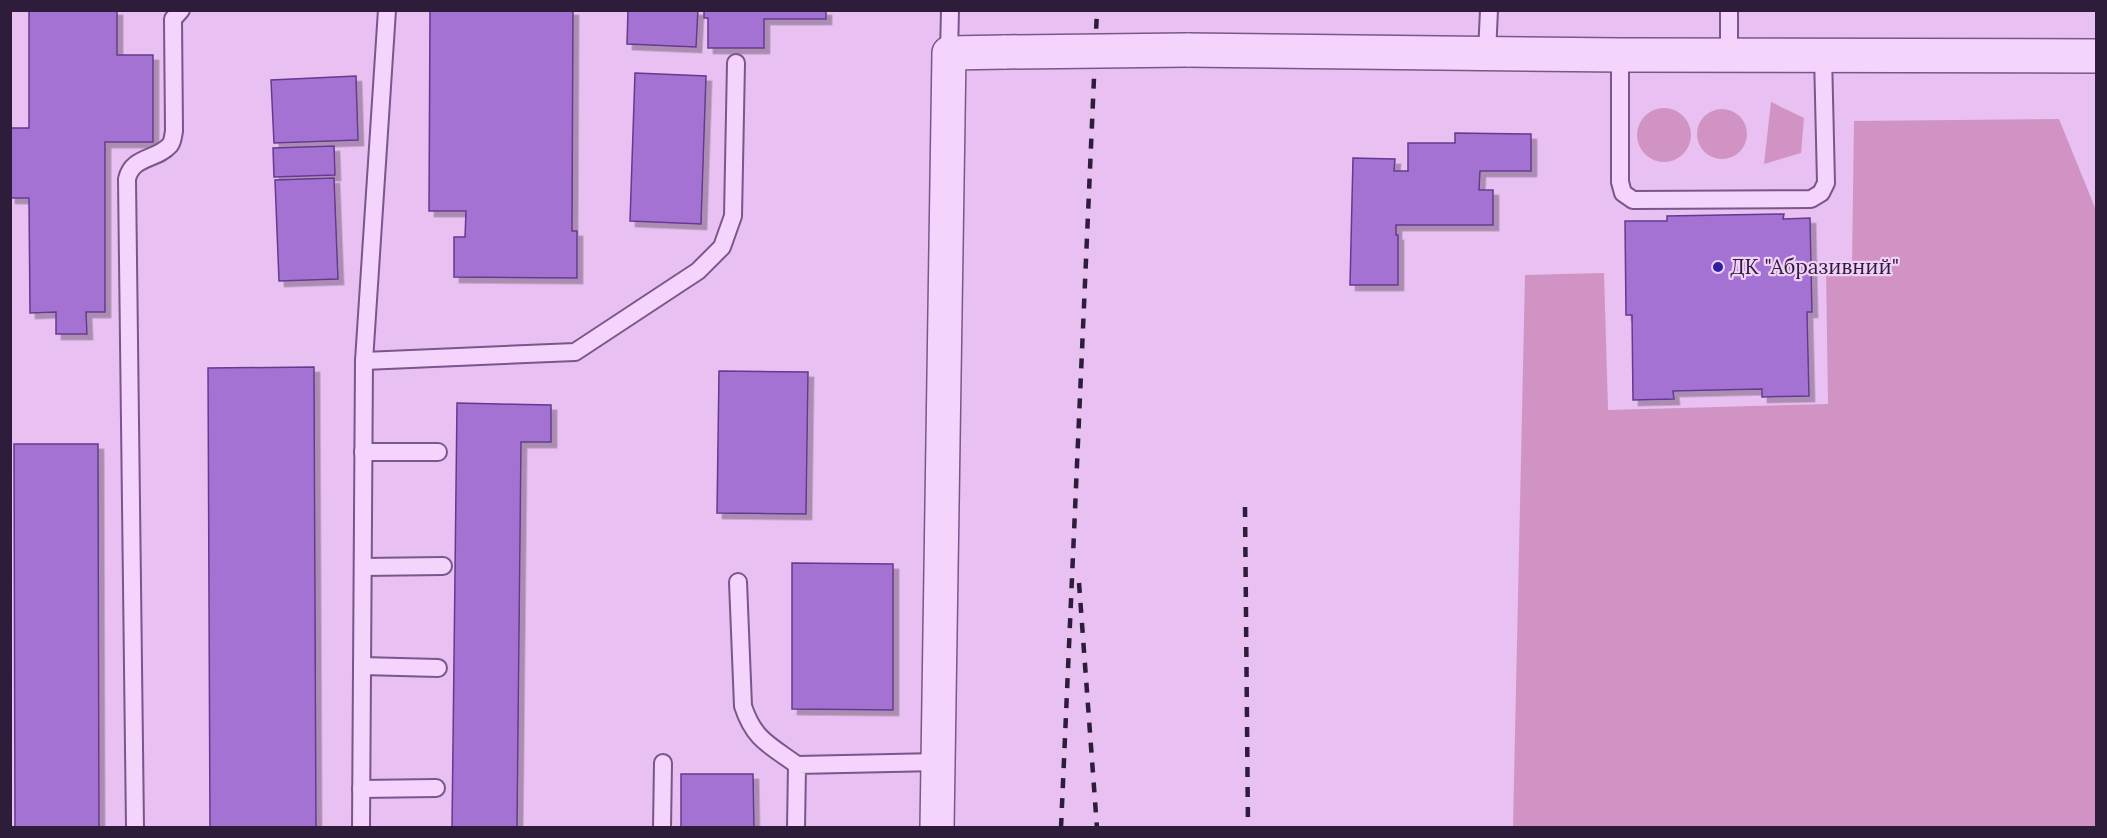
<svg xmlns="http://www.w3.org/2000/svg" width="2107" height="838" font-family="Lora,serif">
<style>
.green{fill:#d193c3}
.building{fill:#a472d3;stroke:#643a8e;stroke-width:1.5;filter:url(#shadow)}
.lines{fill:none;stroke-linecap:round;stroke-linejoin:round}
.lane-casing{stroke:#79568c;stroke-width:20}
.street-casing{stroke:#79568c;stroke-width:36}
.lane{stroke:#f4d4fc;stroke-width:16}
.street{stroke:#f4d4fc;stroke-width:33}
.rail{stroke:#2e1c3b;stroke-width:4.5;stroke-dasharray:10 10;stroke-linecap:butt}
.street-bridge-casing{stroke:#79568c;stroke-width:36;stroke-linecap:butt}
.street-bridge{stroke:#f4d4fc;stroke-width:33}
.poi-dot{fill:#2d21a1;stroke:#f1d0f8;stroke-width:2}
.labels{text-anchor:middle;stroke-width:4.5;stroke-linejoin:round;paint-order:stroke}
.poi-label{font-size:21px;fill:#2e1c3b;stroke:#f1d0f8;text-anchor:start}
</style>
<defs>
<filter id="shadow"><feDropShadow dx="5.5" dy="5.5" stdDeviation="0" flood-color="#0004"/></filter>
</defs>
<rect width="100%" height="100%" fill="#e8c0f2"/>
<!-- green -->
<g class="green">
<polygon points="1771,102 1804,118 1801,153 1764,164"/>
<circle cx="1664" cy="135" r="27"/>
<circle cx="1722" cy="134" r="25"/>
<polygon points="2059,119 2096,210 2096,827 1513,827 1525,275 1604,273 1608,410 1828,404 1826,267 1852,265 1854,121"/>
</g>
<!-- building -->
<g class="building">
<polygon points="29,10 117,10 117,55 153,55 153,142 105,142 105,312 86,312 87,334 56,334 56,312 30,313 29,198 10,198 10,128 29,128"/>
<polygon points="430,10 573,10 572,231 577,231 577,278 454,277 454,237 465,237 466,211 429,211"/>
<polygon points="628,10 698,10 696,47 627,44"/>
<polygon points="704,10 826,10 826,19 764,19 764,48 708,48 708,18 704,18"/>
<polygon points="635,73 706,76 701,224 630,221"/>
<polygon points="356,76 358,140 274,143 271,80"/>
<polygon points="1455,133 1531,134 1531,171 1480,171 1479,190 1493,190 1493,225 1396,225 1396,235 1398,235 1398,285 1350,285 1353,158 1395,159 1394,171 1408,171 1408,143 1455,143"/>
<polygon points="334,146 335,175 274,177 273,148"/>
<polygon points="334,178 338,279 279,281 275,180"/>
<polygon points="1784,214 1783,219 1810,218 1812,312 1807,312 1809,396 1762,397 1762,389 1673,391 1674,399 1633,400 1632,315 1626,315 1625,221 1667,221 1667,216"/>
<polygon points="314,367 316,828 210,828 208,368"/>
<polygon points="719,371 808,372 806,514 717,513"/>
<polygon points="457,403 551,405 551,442 521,442 517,828 452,828"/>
<polygon points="14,444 98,444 99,828 15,828"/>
<polygon points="792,563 893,564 893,710 792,709"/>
<polygon points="681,774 753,774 754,828 681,828"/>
</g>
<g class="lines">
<defs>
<g id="lane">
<polyline points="949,53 950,10"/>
<polyline points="1487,53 1489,10"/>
<polyline points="1620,55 1620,182 1623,193 1633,200 1811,199 1821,193 1826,183 1823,55"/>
<polyline points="1729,55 1729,10"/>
<polyline points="364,361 575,352 698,271 722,247 733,216 736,63"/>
<polyline points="363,452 438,452"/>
<polyline points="363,567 443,566"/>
<path d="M738,582l5,124c11,34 27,39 54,59"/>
<polyline points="362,666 438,668"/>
<polyline points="361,789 436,788"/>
<path d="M135,828l-8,-649c5,-23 30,-19 43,-34 3,-4 3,-9 4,-14l-1,-112 8,-9"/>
<polyline points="361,828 364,361 387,10"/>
<polyline points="662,828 663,763"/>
<polyline points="796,828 797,765 938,762"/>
</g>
<g id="street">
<polyline points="1187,50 1620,55 2096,56"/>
<polyline points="937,828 949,53 1006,52"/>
</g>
</defs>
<!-- lane casing -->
<use href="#lane" class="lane-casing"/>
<!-- street casing -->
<use href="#street" class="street-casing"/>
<!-- lane -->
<use href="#lane" class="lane"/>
<!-- street -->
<use href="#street" class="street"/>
<!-- rail -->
<g class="rail">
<polyline points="1245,507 1248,828"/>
<polyline points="1079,583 1097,828"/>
<polyline points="1061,828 1097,10"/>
</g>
<defs>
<polyline id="street-bridge" points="1006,52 1187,50"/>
</defs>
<!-- street-bridge casing -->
<use href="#street-bridge" class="street-bridge-casing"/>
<!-- street-bridge -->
<use href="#street-bridge" class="street-bridge"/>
</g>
<!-- markers -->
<circle class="poi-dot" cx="1718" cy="267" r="6"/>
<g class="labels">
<!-- poi labels -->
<g class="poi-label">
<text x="1730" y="274">ДК "Абразивний"</text>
</g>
</g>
<!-- border -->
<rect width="2107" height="838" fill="none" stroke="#2e1c3b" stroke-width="24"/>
</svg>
